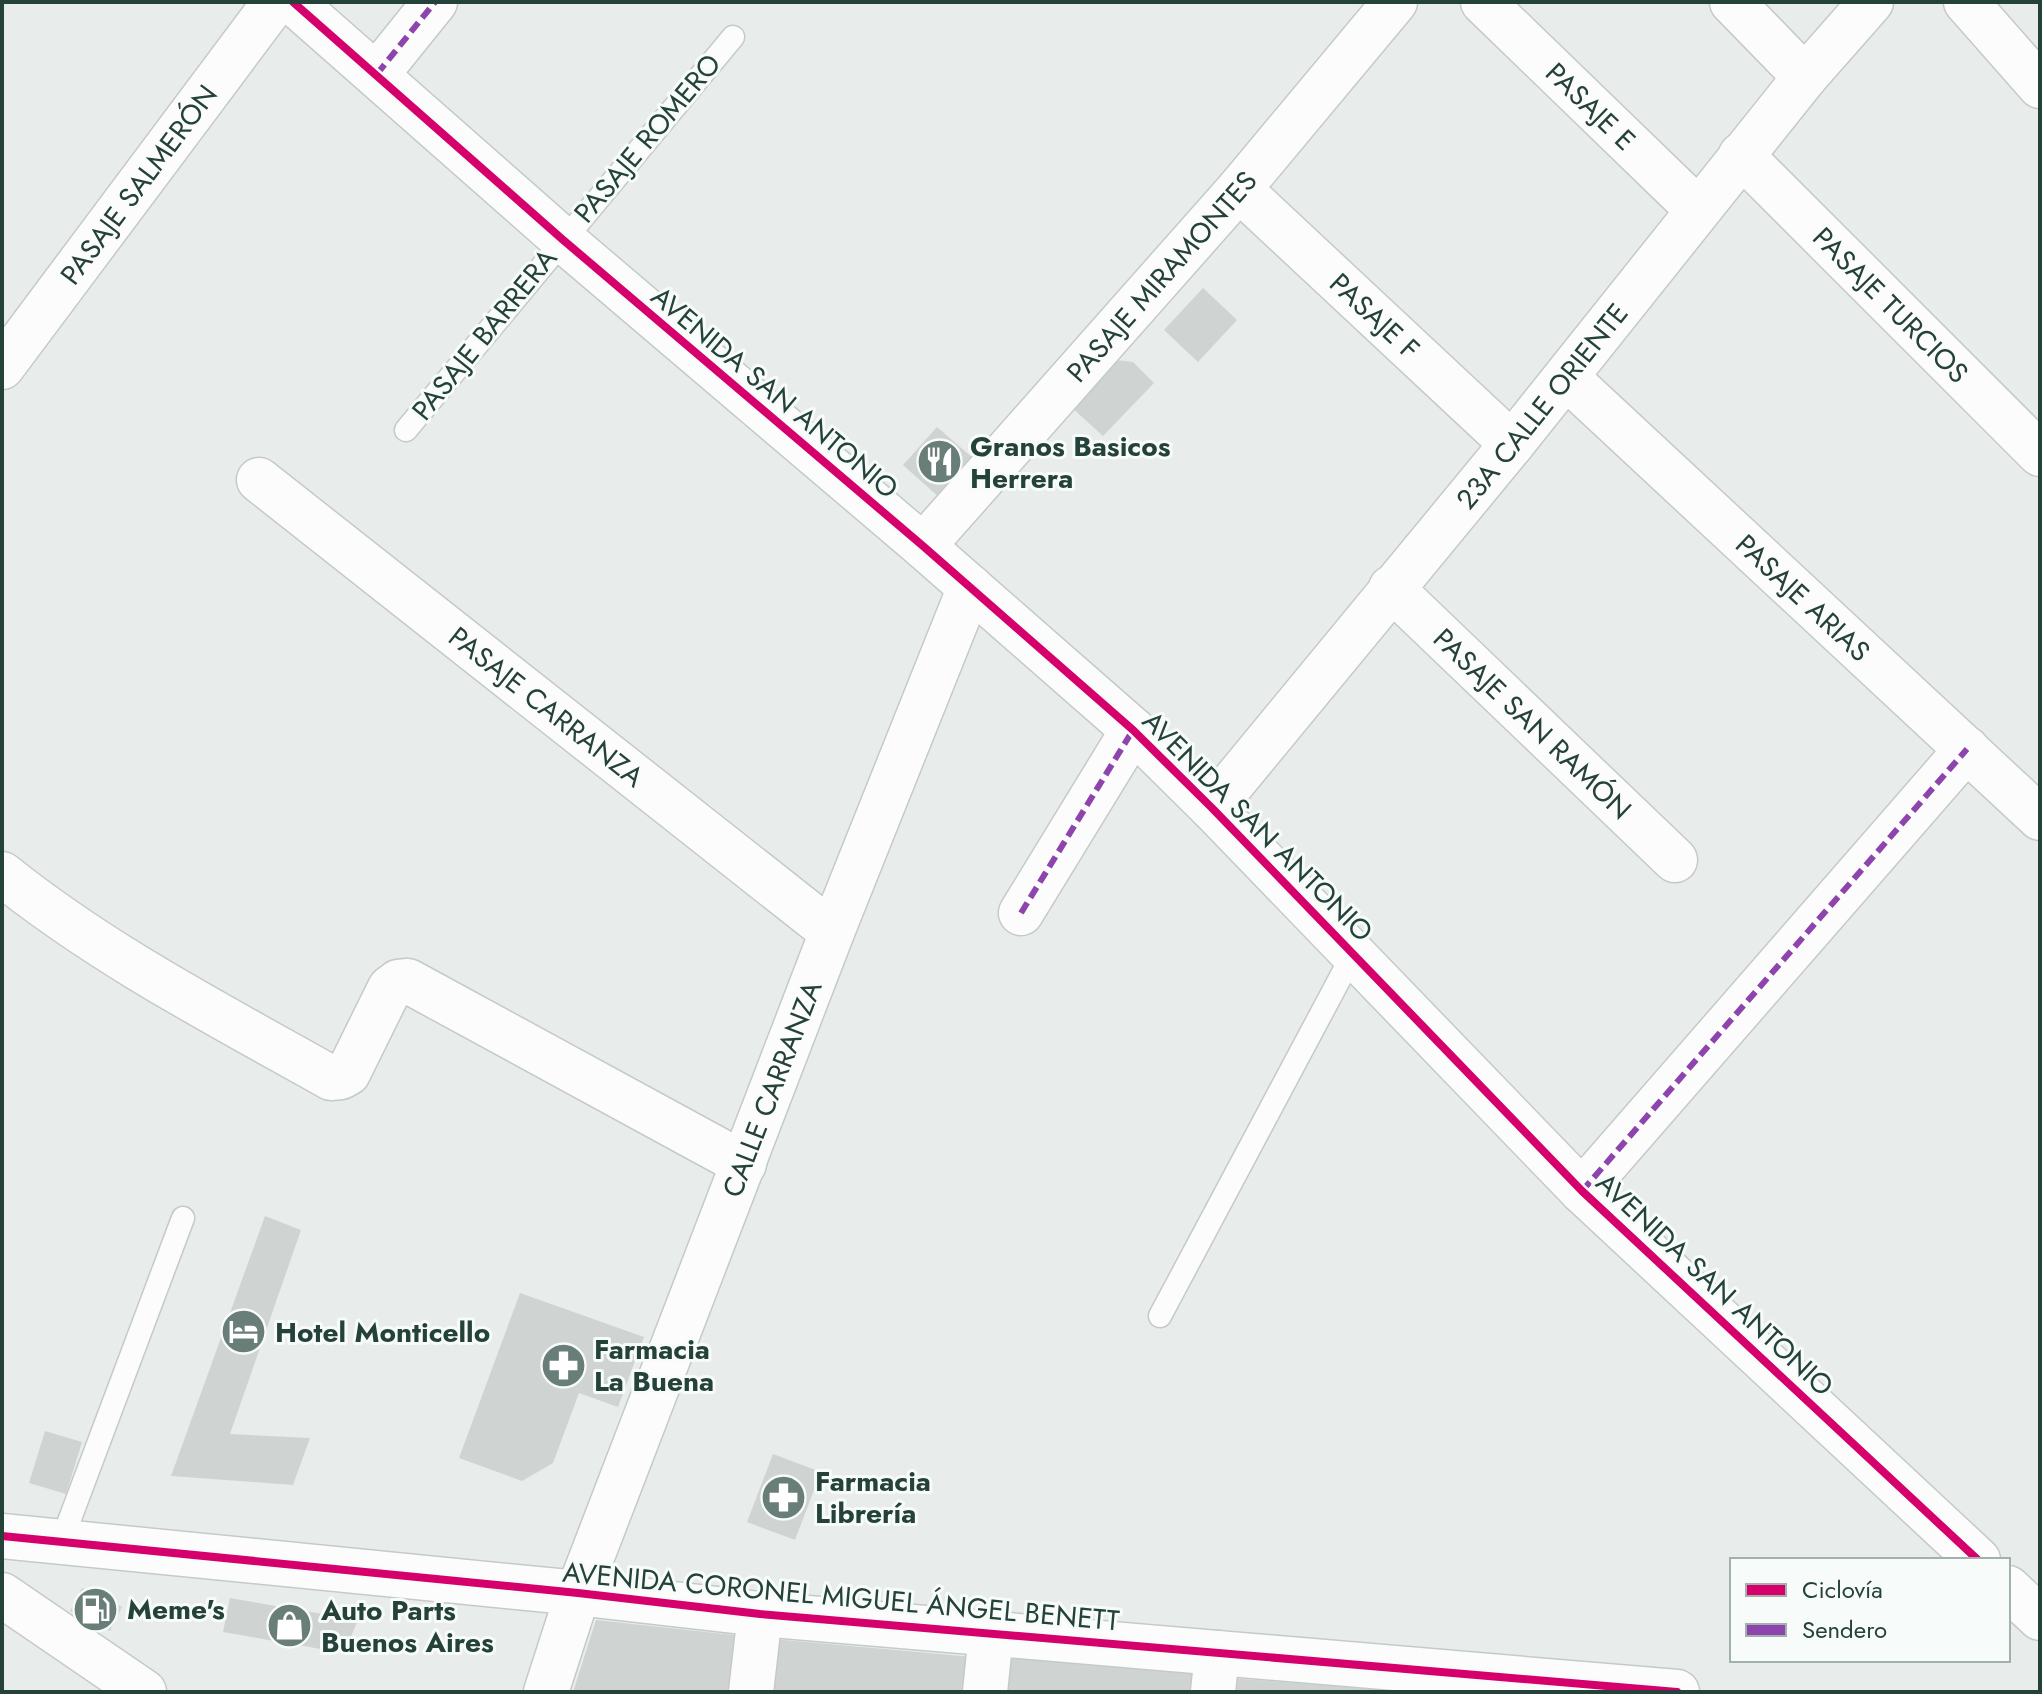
<svg xmlns="http://www.w3.org/2000/svg" width="2042" height="1694" font-family="Jost,sans-serif">
<style>
.building{fill:#cfd4d2}
.lines{fill:none;stroke-linecap:round;stroke-linejoin:round}
.lane-casing{stroke:#c5cac8;stroke-width:25}
.street-casing{stroke:#c5cac8;stroke-width:47}
.secondary-casing{stroke:#c3cbc8;stroke-width:47}
.lane{stroke:#fcfcfc;stroke-width:22}
.street{stroke:#fcfcfc;stroke-width:44}
.secondary{stroke:#fcfcfc;stroke-width:44}
.quiet{stroke:#8e44ad;stroke-width:6;stroke-dasharray:12 6;stroke-linecap:butt}
.cycleway-casing{stroke:#f7fbf9;stroke-width:13}
.cycleway{stroke:#d6006c;stroke-width:8}
.labels{text-anchor:middle;stroke-width:6;stroke-linejoin:round;paint-order:stroke}
.street-label{font-size:28px;fill:#24423a;stroke:#f7fbf9}
.poi-label{font-size:28px;font-weight:bold;fill:#24423a;stroke:#f7fbf9;text-anchor:start}
</style>
<rect width="100%" height="100%" fill="#e8edeb"/>
<!-- building -->
<g class="building">
<polygon points="1203,288 1237,320 1198,362 1164,330"/>
<polygon points="1116,360 1133,362 1154,383 1103,436 1070,406"/>
<polygon points="937,427 974,459 940,498 903,465"/>
<polygon points="265,1216 301,1230 230,1434 310,1438 293,1485 171,1476"/>
<polygon points="520,1293 644,1337 618,1407 579,1393 553,1463 522,1481 459,1458"/>
<polygon points="45,1431 82,1442 66,1494 29,1483"/>
<polygon points="773,1454 821,1472 795,1540 747,1522"/>
<polygon points="82,1588 122,1607 110,1631 70,1611"/>
<polygon points="230,1598 358,1620 344,1653 223,1632"/>
<polygon points="596,1620 743,1636 737,1692 573,1692"/>
<polygon points="773,1639 973,1657 969,1692 767,1692"/>
<polygon points="1006,1658 1199,1673 1197,1692 1002,1692"/>
<polygon points="1231,1678 1386,1690 1386,1692 1229,1692"/>
</g>
<g class="lines">
<defs>
<g id="lane">
<polyline points="406,430 733,37"/>
<polyline points="1160,1316 1353,954"/>
<polyline points="62,1540 183,1218"/>
</g>
<g id="street">
<path id="s1" d="M1483,2l215,208"/>
<polyline points="1732,2 1805,77"/>
<polyline points="1966,2 2040,86"/>
<polyline points="377,74 435,2"/>
<path id="s2" d="M1741,155l299,299"/>
<path id="s3" d="M1239,189l273,255"/>
<path id="s4" d="M2,367l273,-365"/>
<path id="s5" d="M1566,377l474,441"/>
<path id="s6" d="M259,480l573,452"/>
<path id="s7" d="M923,546l316,-357 156,-187"/>
<path id="s8" d="M1391,588l284,272"/>
<path id="s9" d="M1212,808l300,-364 293,-367 66,-75"/>
<path d="M2,874c101,81 217,141 329,204l10,-1 7,-4 42,-85 8,-6 10,-1 336,183"/>
<polyline points="1021,913 1133,730"/>
<polyline points="1582,1191 1967,749"/>
<path id="s10" d="M578,1593l254,-661 138,-345"/>
<polyline points="2,1595 144,1692"/>
<polyline points="751,1692 760,1614"/>
<polyline points="985,1692 991,1634"/>
<polyline points="1213,1692 1217,1653"/>
</g>
<g id="secondary">
<polyline points="293,2 562,239 923,546 1133,730 1212,808 1582,1191 1978,1560"/>
<polyline points="2,1536 578,1593 760,1614 1677,1692"/>
<polyline points="2008,1588 2040,1618"/>
<polyline points="546,1692 578,1593"/>
</g>
</defs>
<!-- lane casing -->
<use href="#lane" class="lane-casing"/>
<!-- street casing -->
<use href="#street" class="street-casing"/>
<!-- secondary casing -->
<use href="#secondary" class="secondary-casing"/>
<!-- lane -->
<use href="#lane" class="lane"/>
<!-- street -->
<use href="#street" class="street"/>
<!-- secondary -->
<use href="#secondary" class="secondary"/>
<!-- quiet -->
<g class="quiet">
<polyline points="377,74 435,2"/>
<polyline points="1021,913 1133,730"/>
<polyline points="1582,1191 1967,749"/>
</g>
<defs>
<g id="cycleway">
<polyline points="293,2 562,239 923,546 1133,730 1212,808 1582,1191 1978,1560"/>
<polyline points="2,1536 578,1593 760,1614 1677,1692"/>
</g>
</defs>
<!-- cycleway casing -->
<use href="#cycleway" class="cycleway-casing"/>
<!-- cycleway -->
<use href="#cycleway" class="cycleway"/>
</g>
<!-- icons -->
<defs>
<symbol id="restaurant-disc" viewBox="-11 -11 22 22"><circle r="9.5" fill="#697e78" stroke="#f7fbf9"/><path d="M-5-6h1v4h1v-4h1v4h1v-4h1v5L-1.5 .5V6h-2V.5L-5-1ZM5-6V6H3V1.5H1.5Q1.5-4 5-6Z" fill="#fff"/></symbol>
<symbol id="hotel-disc" viewBox="-11 -11 22 22"><circle r="9.5" fill="#697e78" stroke="#f7fbf9"/><path d="M-6-4.5h1.5V1H6V5H4.5V3h-9V5H-6ZM-4 0a1.8 1.8 0 1 1 3.6 0ZM.5 0V-2.5h3Q6-2.5 6 0Z" fill="#fff"/></symbol>
<symbol id="pharmacy-disc" viewBox="-11 -11 22 22"><circle r="9.5" fill="#697e78" stroke="#f7fbf9"/><path d="M-2-6h4v4h4v4h-4v4h-4v-4h-4v-4h4Z" fill="#fff"/></symbol>
<symbol id="fuel-disc" viewBox="-11 -11 22 22"><circle r="9.5" fill="#697e78" stroke="#f7fbf9"/><path d="M-5.5-6h7V0h2V4h1.3V-2.5L3-4.5l.8-.8L6-3V5H2.5V1h-1V6h-7ZM-4.2-4.7v3.2H.2V-4.7Z" fill="#fff"/></symbol>
<symbol id="shop-disc" viewBox="-11 -11 22 22"><circle r="9.5" fill="#697e78" stroke="#f7fbf9"/><path d="M-5-2.5h2.3a2.7 3.5 0 0 1 5.4 0H5L5.5 6h-11ZM-1.5-2.5h3a1.5 2.3 0 0 0-3 0Z" fill="#fff"/></symbol>
</defs>
<g fill-rule="evenodd">
<use href="#restaurant-disc" x="914" y="436" width="51" height="51"/>
<use href="#hotel-disc" x="218" y="1306" width="51" height="51"/>
<use href="#pharmacy-disc" x="538" y="1340" width="51" height="51"/>
<use href="#pharmacy-disc" x="758" y="1472" width="51" height="51"/>
<use href="#fuel-disc" x="70" y="1584" width="51" height="51"/>
<use href="#shop-disc" x="264" y="1600" width="51" height="51"/>
</g>
<g class="labels">
<!-- street labels -->
<g class="street-label">
<text dy="10" stroke="none"><textPath href="#s1" startOffset="150">PASAJE E</textPath></text>
<text transform="translate(647 138) rotate(-50)" y="10">PASAJE ROMERO</text>
<text dy="10" stroke="none"><textPath href="#s4" startOffset="228">PASAJE SALMERÓN</textPath></text>
<text dy="10" stroke="none"><textPath href="#s7" startOffset="360">PASAJE MIRAMONTES</textPath></text>
<text dy="10" stroke="none"><textPath href="#s2" startOffset="212">PASAJE TURCIOS</textPath></text>
<text dy="10" stroke="none"><textPath href="#s3" startOffset="186">PASAJE F</textPath></text>
<text transform="translate(484 334) rotate(-51)" y="10">PASAJE BARRERA</text>
<text transform="translate(775 392) rotate(40)" y="10">AVENIDA SAN ANTONIO</text>
<text dy="10" stroke="none"><textPath href="#s9" startOffset="520">23A CALLE ORIENTE</textPath></text>
<text dy="10" stroke="none"><textPath href="#s5" startOffset="324">PASAJE ARIAS</textPath></text>
<text dy="10" stroke="none"><textPath href="#s6" startOffset="366">PASAJE CARRANZA</textPath></text>
<text dy="10" stroke="none"><textPath href="#s8" startOffset="196">PASAJE SAN RAMÓN</textPath></text>
<text transform="translate(1258 826) rotate(45)" y="10">AVENIDA SAN ANTONIO</text>
<text dy="10" stroke="none"><textPath href="#s10" startOffset="540">CALLE CARRANZA</textPath></text>
<text transform="translate(1715 1284) rotate(43)" y="10">AVENIDA SAN ANTONIO</text>
<text transform="translate(841 1596) rotate(5)" y="10">AVENIDA CORONEL MIGUEL ÁNGEL BENETT</text>
</g>
<!-- poi labels -->
<g class="poi-label">
<text x="970" y="456">Granos Basicos<tspan x="970" dy="32">Herrera</tspan></text>
<text x="275" y="1342">Hotel Monticello</text>
<text x="594" y="1359">Farmacia<tspan x="594" dy="32">La Buena</tspan></text>
<text x="815" y="1491">Farmacia<tspan x="815" dy="32">Librería</tspan></text>
<text x="127" y="1619">Meme's</text>
<text x="321" y="1620">Auto Parts<tspan x="321" dy="32">Buenos Aires</tspan></text>
</g>
</g>
<!-- border -->
<rect width="2042" height="1694" fill="none" stroke="#24423a" stroke-width="8"/>
<!-- legend -->
<rect x="1730" y="1558" width="280" height="104" fill="#f7fbf9" stroke="#a3b1ad" stroke-width="2"/>
<rect x="1746" y="1584" width="40" height="12" fill="#d6006c" stroke="#a3b1ad" stroke-width="2"/>
<text x="1802" y="1598" font-size="24" fill="#24423a">Ciclovía</text>
<rect x="1746" y="1624" width="40" height="12" fill="#8e44ad" stroke="#a3b1ad" stroke-width="2"/>
<text x="1802" y="1638" font-size="24" fill="#24423a">Sendero</text>
</svg>
